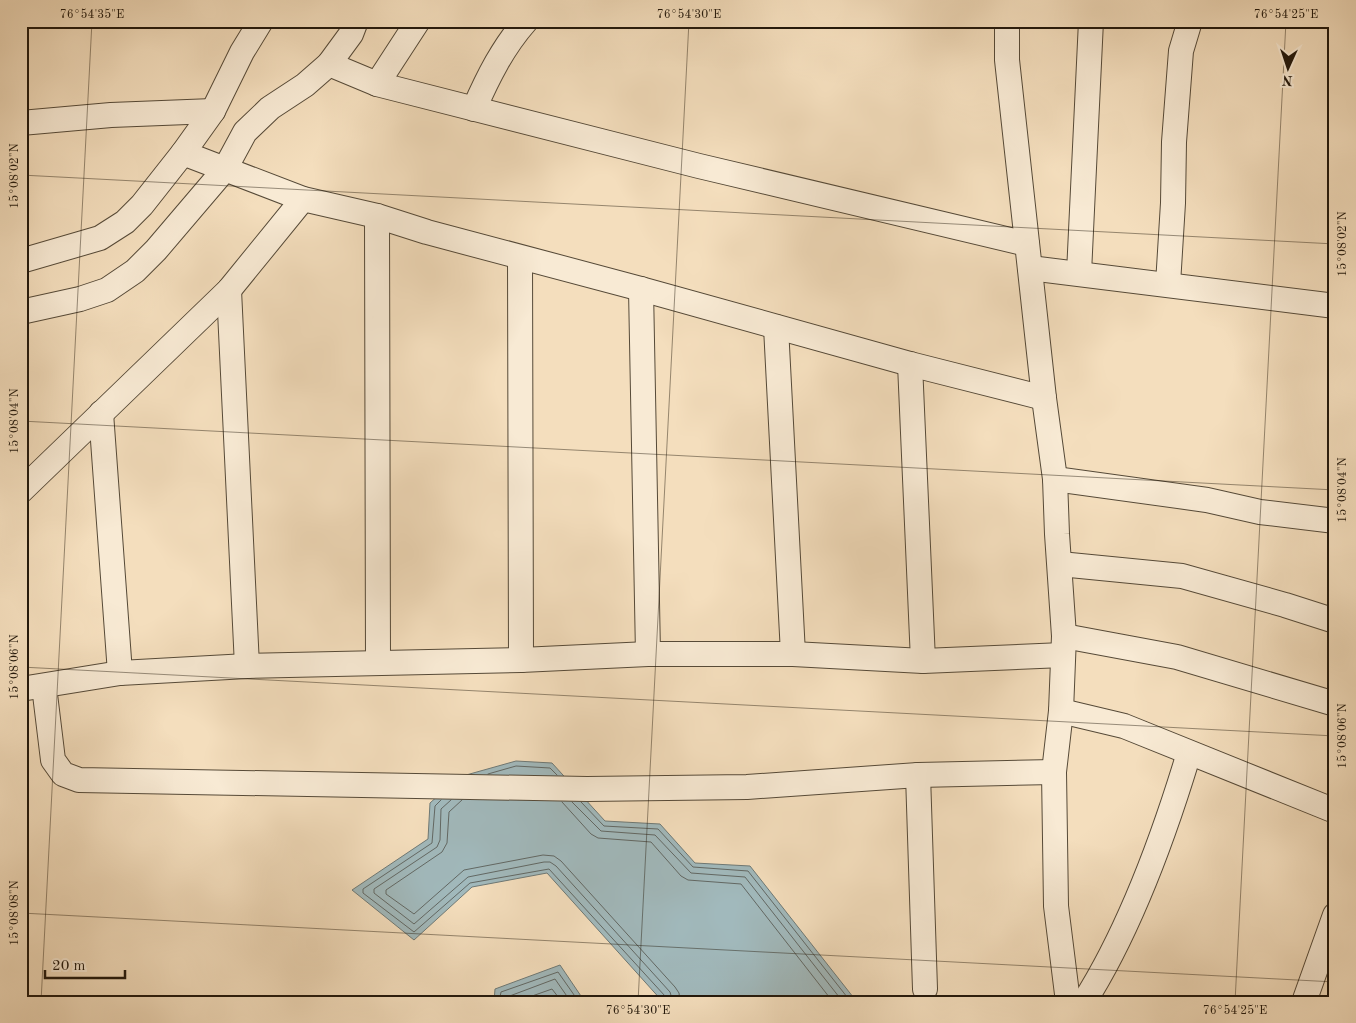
<svg xmlns="http://www.w3.org/2000/svg" width="1356" height="1023" font-family="'Old Standard TT',serif">
<style>
.water{fill:#a1b9bc;stroke:#6e7976}
.lines{fill:none;stroke-linecap:round;stroke-linejoin:round}
.shore{stroke:#626864;stroke-width:1}
.street-casing{stroke:#564a38;stroke-width:26}
.street{stroke:#f8ead4;stroke-width:24}
.ticks{fill:none;stroke:#22180c;stroke-width:1;stroke-opacity:0.45}
.neatline{fill:none;stroke:#22180c;stroke-width:2}
.ticks-label{font-size:12px;text-anchor:middle;fill:#22180c}
</style>
<rect width="100%" height="100%" fill="#f4debd"/>
<filter id="stains"><feTurbulence type="fractalNoise" baseFrequency=".004" numOctaves="4"/><feColorMatrix values="0 0 0 0 .2 0 0 0 0 .09 0 0 0 0 .02 0 0 0 .5 -.17"/></filter>
<radialGradient id="worn" r=".72"><stop offset=".6" stop-color="#630" stop-opacity="0"/><stop offset="1" stop-color="#630" stop-opacity=".3"/></radialGradient>
<!-- water -->
<g class="water">
<polygon points="516,761 552,763 605,821 660,824 695,863 750,866 857,1002 663,1002 547,873 472,887 414,940 352,890 428,839 430,803 459,777"/>
<polygon points="560,965 585,1002 494,1002 495,989"/>
</g>
<g class="lines">
<!-- shore -->
<g class="shore">
<polyline points="488,774 516,766 550,768 557,775"/>
<polyline points="441,800 435,806 432,843 363,889 363,893 414,932 470,883 549,869 665,996 667,1002"/>
<polyline points="451,800 441,809 440,840 437,847 374,889 374,893 414,924 468,877 544,862 550,862 556,866 670,992 673,1002"/>
<polyline points="462,800 449,812 447,843 442,852 386,890 386,894 414,914 464,870 543,855 554,856 561,861 675,987 679,993 680,1002"/>
<polyline points="562,802 591,834 598,838 651,842 681,876 688,880 741,884 833,1002"/>
<polyline points="572,802 601,831 655,835 691,873 745,877 843,1002"/>
<polyline points="581,802 604,826 658,829 693,867 748,871 851,1002"/>
<polyline points="499,1002 501,992 558,972 579,1002"/>
<polyline points="505,1002 507,997 555,979 571,1002"/>
<polyline points="515,1002 552,989 562,1002"/>
</g>
<defs>
<g id="street">
<polyline points="1007,21 1007,60 1044,398 1055,479 1057,534 1064,636 1061,711 1054,772 1056,906 1068,1002"/>
<polyline points="329,64 377,84 699,166 1027,244"/>
<polyline points="377,84 418,21"/>
<path d="M474,109c14,-32 29,-62 52,-88"/>
<polyline points="21,123 111,115 213,111"/>
<polyline points="183,153 303,199 377,216 427,232 641,289 910,364 1044,398"/>
<polyline points="377,216 378,663"/>
<polyline points="520,258 521,660"/>
<polyline points="21,261 100,238 125,222 142,205 183,153 213,111 242,52 261,21"/>
<polyline points="1030,268 1335,306"/>
<polyline points="1079,273 1091,21"/>
<polyline points="1168,284 1173,203 1174,142 1181,51 1190,21"/>
<polyline points="641,289 648,654"/>
<polyline points="229,290 247,666"/>
<polyline points="21,312 80,299 107,290 135,271 156,250 225,169 245,132 270,108 305,85 329,64 351,34 356,21"/>
<polyline points="776,327 793,654"/>
<polyline points="910,364 923,661"/>
<polyline points="101,413 120,673"/>
<polyline points="1055,479 1207,500 1260,512 1335,521"/>
<polyline points="21,491 229,290 303,199"/>
<polyline points="1060,564 1182,576 1285,605 1335,621"/>
<polyline points="1064,636 1177,657 1335,704"/>
<polyline points="44,686 53,760 63,774 79,780 587,789 747,787 918,775 1054,772"/>
<polyline points="21,689 120,673 247,666 521,660 648,654 793,654 923,661 1063,655"/>
<polyline points="1061,711 1124,726 1335,811"/>
<polyline points="918,775 925,989"/>
<path d="M1084,1002c47,-74 80,-166 105,-249"/>
<polyline points="1304,1002 1335,915"/>
</g>
</defs>
<!-- street casing -->
<use href="#street" class="street-casing"/>
<!-- street -->
<use href="#street" class="street"/>
</g>
<!-- ticks -->
<path class="ticks" d="M21,175l1314,69M21,421l1314,69M21,667l1314,69M21,913l1314,69M41,1002l51,-981M638,1002l51,-981M1235,1002l51,-981"/>
<!-- margin -->
<rect width="1356" height="1023" fill="none" stroke="#f4debd" stroke-width="55"/>
<!-- north arrow -->
<g transform="translate(1288 68) rotate(183)" stroke="#f8ead4" stroke-width="4" paint-order="stroke">
<path d="M0-4L9 19L0 12L-9 19Z" fill="#22180c"/>
<text y="-8" font-size="14" font-weight="bold" text-anchor="middle" fill="#22180c">N</text>
</g>
<!-- scale -->
<path d="M45 970v8h80v-8" fill="none" stroke="#22180c" stroke-width="2.5"/>
<text x="52" y="970" font-size="15" fill="#22180c" stroke="#f8ead4" stroke-width="4" paint-order="stroke">20 m</text>
<rect x="28" y="28" width="1300" height="968" class="neatline"/>
<g class="ticks-label">
<text x="92" y="18">76°54'35"E</text>
<text x="689" y="18">76°54'30"E</text>
<text x="1286" y="18">76°54'25"E</text>
<text transform="translate(14 176) rotate(-90)" y="4">15°08'02"N</text>
<text transform="translate(1342 244) rotate(-90)" y="4">15°08'02"N</text>
<text transform="translate(14 421) rotate(-90)" y="4">15°08'04"N</text>
<text transform="translate(1342 490) rotate(-90)" y="4">15°08'04"N</text>
<text transform="translate(14 667) rotate(-90)" y="4">15°08'06"N</text>
<text transform="translate(1342 736) rotate(-90)" y="4">15°08'06"N</text>
<text transform="translate(14 913) rotate(-90)" y="4">15°08'08"N</text>
<text x="638" y="1014">76°54'30"E</text>
<text x="1235" y="1014">76°54'25"E</text>
</g>
<rect width="100%" height="100%" filter="url(#stains)"/>
<rect width="100%" height="100%" fill="url(#worn)"/>
</svg>
